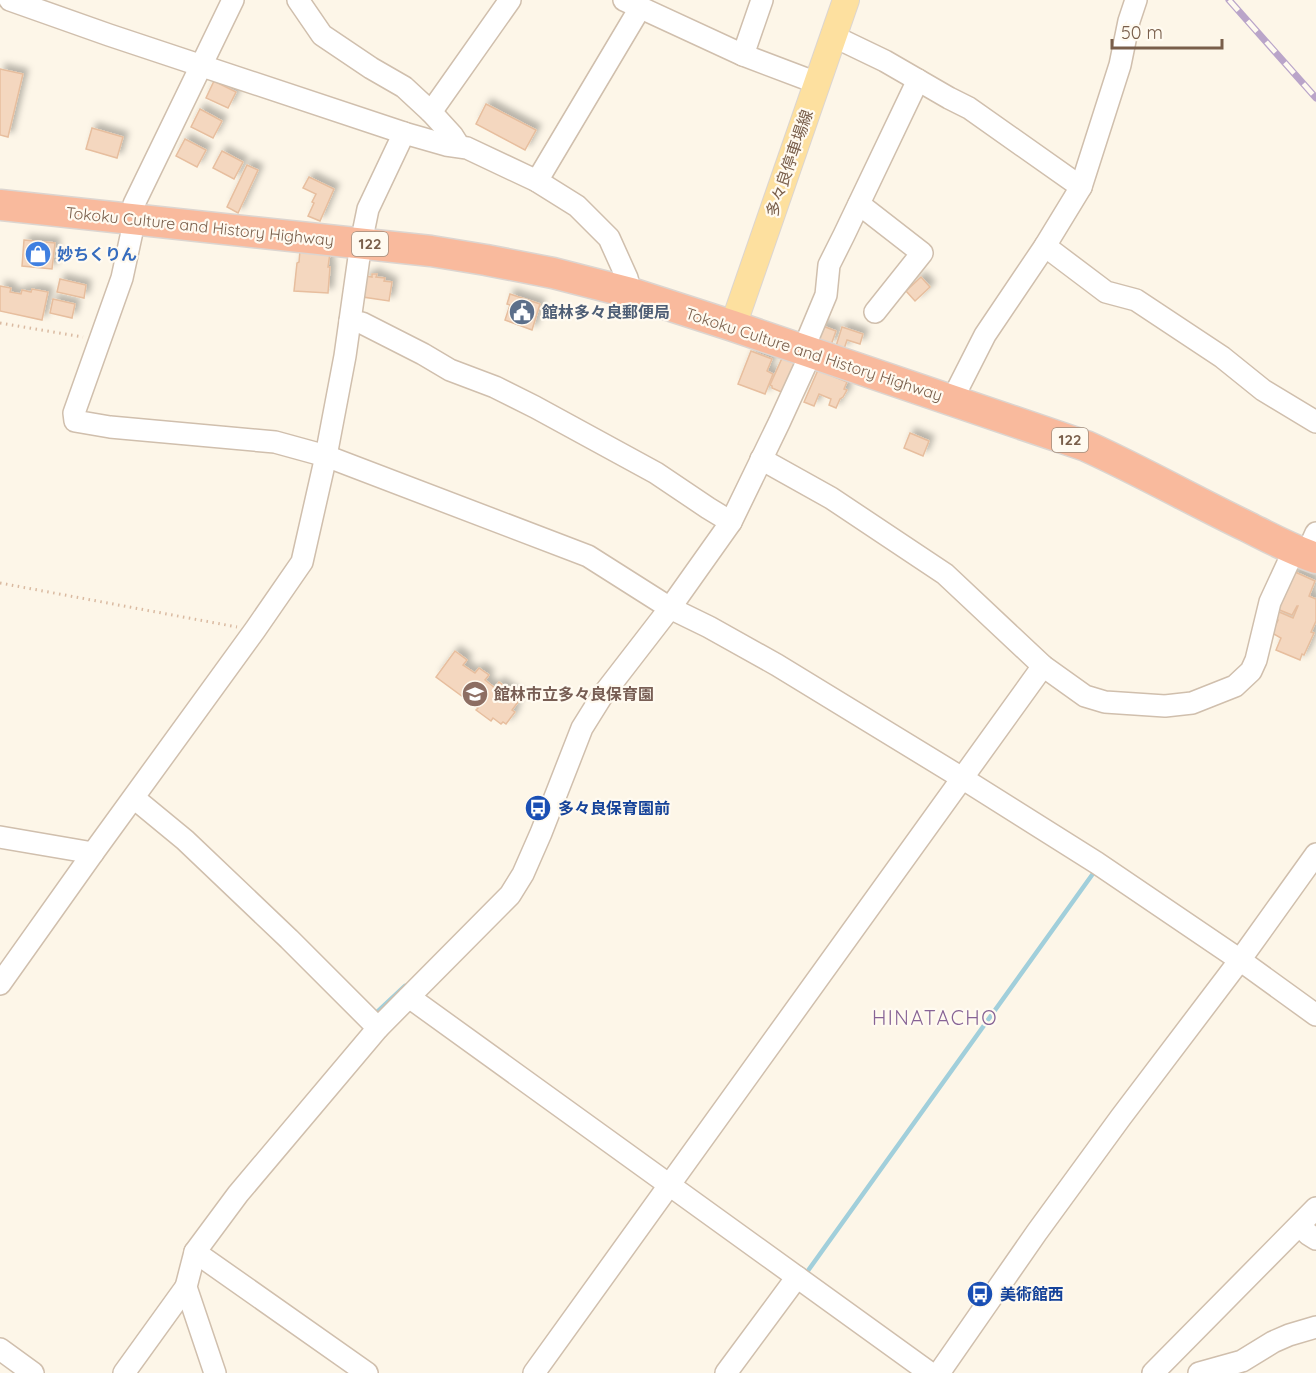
<svg xmlns="http://www.w3.org/2000/svg" width="1316" height="1373" font-family="Quicksand,'Noto Sans JP',sans-serif">
<style>
.lines{fill:none;stroke-linecap:round;stroke-linejoin:round}
.stream{stroke:#a1cfdb;stroke-width:4.5}
.building{fill:#f4d7bf;stroke:#e7be9e;stroke-width:1.5;filter:url(#shadow)}
.minor-casing{stroke:#d0bfad;stroke-width:24}
.major-casing{stroke:#dcd5d0;stroke-width:28}
.highway-casing{stroke:#dcd5d0;stroke-width:33}
.path{stroke:#dabaa1;stroke-width:3;stroke-dasharray:1.5 4.5;stroke-linecap:butt}
.minor{stroke:#fff;stroke-width:21}
.major{stroke:#fde09f;stroke-width:26}
.highway{stroke:#f9ba9d;stroke-width:30}
.rail-casing{stroke:#baa5c9;stroke-width:7}
.rail{stroke:#fffaf0;stroke-width:4.5;stroke-dasharray:14;stroke-linecap:butt}
.labels{text-anchor:middle;stroke-width:4.5;stroke-linejoin:round;paint-order:stroke}
.shield{fill:#fffaf0;stroke:#a18d7c;stroke-width:1.5}
.shield-label{font-size:15px;font-weight:bold;fill:#795e4a}
.street-label{font-size:16px;fill:#795e4a;stroke:#fffaf0}
.shop-label{font-size:16px;font-weight:bold;fill:#366cbe;stroke:#fffaf0;text-anchor:start}
.service-label{font-size:16px;font-weight:bold;fill:#4e5e75;stroke:#fffaf0;text-anchor:start}
.education-label{font-size:16px;font-weight:bold;fill:#785e54;stroke:#fffaf0;text-anchor:start}
.transit-label{font-size:16px;font-weight:bold;fill:#164399;stroke:#fffaf0;text-anchor:start}
.quarter-label{font-size:20px;letter-spacing:1.5px;fill:#876395;stroke:#fffaf0}
</style>
<defs>
<filter id="shadow"><feDropShadow dx="5" dy="-5" stdDeviation="3" flood-color="#0004"/></filter>
</defs>
<rect width="100%" height="100%" fill="#fdf6e8"/>
<g class="lines">
<!-- stream -->
<g class="stream">
<polyline points="375,1014 405,986"/>
<polyline points="803,1270 807,1272 1092,875"/>
</g>
</g>
<!-- building -->
<g class="building">
<polygon points="0,69 23,74 8,137 0,135"/>
<polygon points="214,81 236,92 228,108 206,98"/>
<polygon points="486,104 536,130 525,150 476,124"/>
<polygon points="200,109 222,121 213,138 191,127"/>
<polygon points="92,128 123,137 117,158 86,149"/>
<polygon points="185,139 206,150 197,167 176,156"/>
<polygon points="222,151 243,162 234,179 213,168"/>
<polygon points="247,165 258,170 238,213 227,207"/>
<polygon points="309,177 334,189 320,221 308,216 314,203 312,202 316,194 303,188"/>
<polygon points="24,240 55,243 52,269 22,266"/>
<polygon points="300,250 330,253 328,267 330,267 328,293 294,291 297,263 299,262"/>
<polygon points="372,274 377,274 376,277 385,278 384,281 392,282 389,301 363,297 366,276 372,277"/>
<polygon points="921,277 930,287 915,301 906,291"/>
<polygon points="60,279 86,285 84,298 57,292"/>
<polygon points="0,286 11,288 10,292 21,294 22,290 31,292 32,289 48,292 42,320 0,311"/>
<polygon points="510,294 540,304 532,330 505,320 510,305 507,304"/>
<polygon points="53,299 75,304 72,318 50,313"/>
<polygon points="820,325 836,331 831,345 815,339"/>
<polygon points="842,327 863,334 860,344 847,340 844,349 836,346"/>
<polygon points="751,351 772,359 767,371 773,374 765,394 738,384"/>
<polygon points="783,356 800,363 786,394 772,388 772,386 770,385"/>
<polygon points="818,370 847,382 844,389 847,390 843,397 840,399 836,408 829,405 831,399 819,394 814,406 804,402"/>
<polygon points="910,433 929,441 923,456 904,448"/>
<polygon points="1293,571 1315,581 1309,596 1316,599 1316,621 1311,632 1314,633 1304,655 1302,654 1300,660 1276,650 1281,638 1272,633 1278,620 1274,618 1277,611 1293,618 1298,606 1297,606 1292,615 1277,609"/>
<polygon points="455,651 467,660 463,665 475,673 479,668 489,675 485,680 495,688 499,682 521,698 512,710 515,712 506,724 503,722 501,724 493,718 491,721 476,710 478,708 436,677"/>
</g>
<g class="lines">
<defs>
<g id="minor">
<polyline points="10,0 109,35 404,133 446,145 467,148 537,181 577,206 609,238 627,278 631,293"/>
<polyline points="233,0 134,204 135,218 122,278 74,413 75,421 110,427 275,442 326,456 588,556 670,608 709,627 777,665 962,778 1097,863 1240,960 1316,1015"/>
<polyline points="298,0 322,35 371,68 404,87 431,112 452,135 459,146"/>
<polyline points="624,0 743,55 817,83"/>
<polyline points="833,36 885,61 949,98 969,108 1081,187"/>
<polyline points="743,55 762,0"/>
<polyline points="431,112 510,0"/>
<polyline points="537,181 640,8"/>
<polyline points="859,204 922,253 875,312"/>
<polyline points="1045,246 1106,292 1136,300 1222,357 1263,390 1316,422"/>
<polyline points="350,321 362,323 423,354 450,370 495,387 535,407 656,473 708,508 731,522"/>
<polyline points="803,350 826,295 829,265 844,235 918,80"/>
<polyline points="952,400 985,335 1045,246 1081,187 1120,65 1129,21 1136,0"/>
<polyline points="761,459 831,498 945,574 1043,666 1085,696 1105,702 1165,706 1192,703 1235,686 1251,671 1256,660 1270,602 1294,550"/>
<polyline points="1306,555 1316,533"/>
<polyline points="134,798 185,840 289,939 378,1028"/>
<polyline points="0,837 93,853"/>
<polyline points="0,984 93,853 255,630 302,562 326,456 345,356 361,243 368,209 404,133"/>
<polyline points="409,997 930,1373"/>
<polyline points="1301,1225 1308,1234 1316,1239"/>
<polyline points="195,1252 367,1373"/>
<polyline points="0,1349 33,1373"/>
<polyline points="124,1373 186,1287"/>
<polyline points="215,1373 186,1287 195,1252 238,1194 378,1028 510,895 523,874 541,833 582,728 602,696 670,608 731,522 779,423 811,353"/>
<polyline points="534,1373 1043,666"/>
<polyline points="726,1373 797,1277"/>
<polyline points="939,1373 1037,1232 1121,1117 1240,960 1316,854"/>
<polyline points="1153,1373 1316,1208"/>
<polyline points="1199,1373 1242,1361 1273,1342 1289,1335 1316,1327"/>
</g>
<polyline id="major" points="733,326 846,0"/>
<path id="highway" d="M0,205l431,46 55,9 67,13 78,20 102,33 353,120c55,25 108,55 162,81 22,11 44,23 68,31"/>
</defs>
<!-- minor casing -->
<use href="#minor" class="minor-casing"/>
<!-- major casing -->
<use href="#major" class="major-casing"/>
<!-- highway casing -->
<use href="#highway" class="highway-casing"/>
<!-- path -->
<g class="path">
<polyline points="0,323 83,337"/>
<polyline points="0,583 237,627"/>
</g>
<!-- minor -->
<use href="#minor" class="minor"/>
<!-- major -->
<use href="#major" class="major"/>
<!-- highway -->
<use href="#highway" class="highway"/>
<defs>
<polyline id="rail" points="1229,0 1316,98"/>
</defs>
<!-- rail casing -->
<use href="#rail" class="rail-casing"/>
<!-- rail -->
<use href="#rail" class="rail"/>
</g>
<!-- icons -->
<defs>
<symbol id="shop-disc" viewBox="-11 -11 22 22"><circle r="9.5" fill="#3f7fe0" stroke="#fffaf0"/><path d="M-5-2.5h2.3a2.7 3.5 0 0 1 5.4 0H5L5.5 6h-11ZM-1.5-2.5h3a1.5 2.3 0 0 0-3 0Z" fill="#fff"/></symbol>
<symbol id="civic-disc" viewBox="-11 -11 22 22"><circle r="9.5" fill="#5c6f8a" stroke="#fffaf0"/><path d="M-.6-6.5H3V-4.5H.6V-3L4-1V1h2V6H-6V1h2V-1L-.6-3ZM-1.2 2.5V6h2.4V2.5Z" fill="#fff"/></symbol>
<symbol id="school-disc" viewBox="-11 -11 22 22"><circle r="9.5" fill="#8d6e63" stroke="#fffaf0"/><path d="M0-5L7-2L0 1L-7-2ZM-4 1L0 2.5L4 1V4Q0 6-4 4Z" fill="#fff"/></symbol>
<symbol id="bus-disc" viewBox="-11 -11 22 22"><circle r="9.5" fill="#1a4fb4" stroke="#fffaf0"/><path d="M-5-6H5V4H4V6H2V4H-2V6H-4V4H-5ZM-3.5-4V0h7V-4ZM-3.5 1.2v1.5H-2V1.2ZM2 1.2v1.5H3.5V1.2Z" fill="#fff"/></symbol>
</defs>
<g fill-rule="evenodd">
<use href="#shop-disc" x="23" y="239" width="30" height="30"/>
<use href="#civic-disc" x="507" y="297" width="30" height="30"/>
<use href="#school-disc" x="460" y="679" width="30" height="30"/>
<use href="#bus-disc" x="523" y="793" width="30" height="30"/>
<use href="#bus-disc" x="965" y="1279" width="30" height="30"/>
</g>
<g class="labels">
<!-- shield labels -->
<g class="shield">
<rect x="352" y="232" width="36" height="24" rx="4.5"/>
<rect x="1052" y="428" width="36" height="24" rx="4.5"/>
</g>
<g class="shield-label">
<text x="370" y="249">122</text>
<text x="1070" y="445">122</text>
</g>
<!-- street labels -->
<g class="street-label">
<text transform="translate(789 163) rotate(-71)" y="6">多々良停車場線</text>
<text transform="translate(200 226) rotate(6)" y="6">Tokoku Culture and History Highway</text>
<text transform="translate(814 354) rotate(18)" y="6">Tokoku Culture and History Highway</text>
</g>
<!-- shop labels -->
<g class="shop-label">
<text x="57" y="260">妙ちくりん</text>
</g>
<!-- service labels -->
<g class="service-label">
<text x="542" y="318">館林多々良郵便局</text>
</g>
<!-- education labels -->
<g class="education-label">
<text x="494" y="700">館林市立多々良保育園</text>
</g>
<!-- transit labels -->
<g class="transit-label">
<text x="558" y="814">多々良保育園前</text>
<text x="1000" y="1300">美術館西</text>
</g>
<!-- quarter labels -->
<g class="quarter-label">
<text x="935" y="1025">HINATACHO</text>
</g>
</g>
<!-- scale -->
<path d="M1112 39v9h110v-9" fill="none" stroke="#795e4a" stroke-width="3"/>
<text x="1121" y="39" font-size="18" fill="#795e4a" stroke="#fffaf0" stroke-width="4.5" paint-order="stroke">50 m</text>
</svg>
